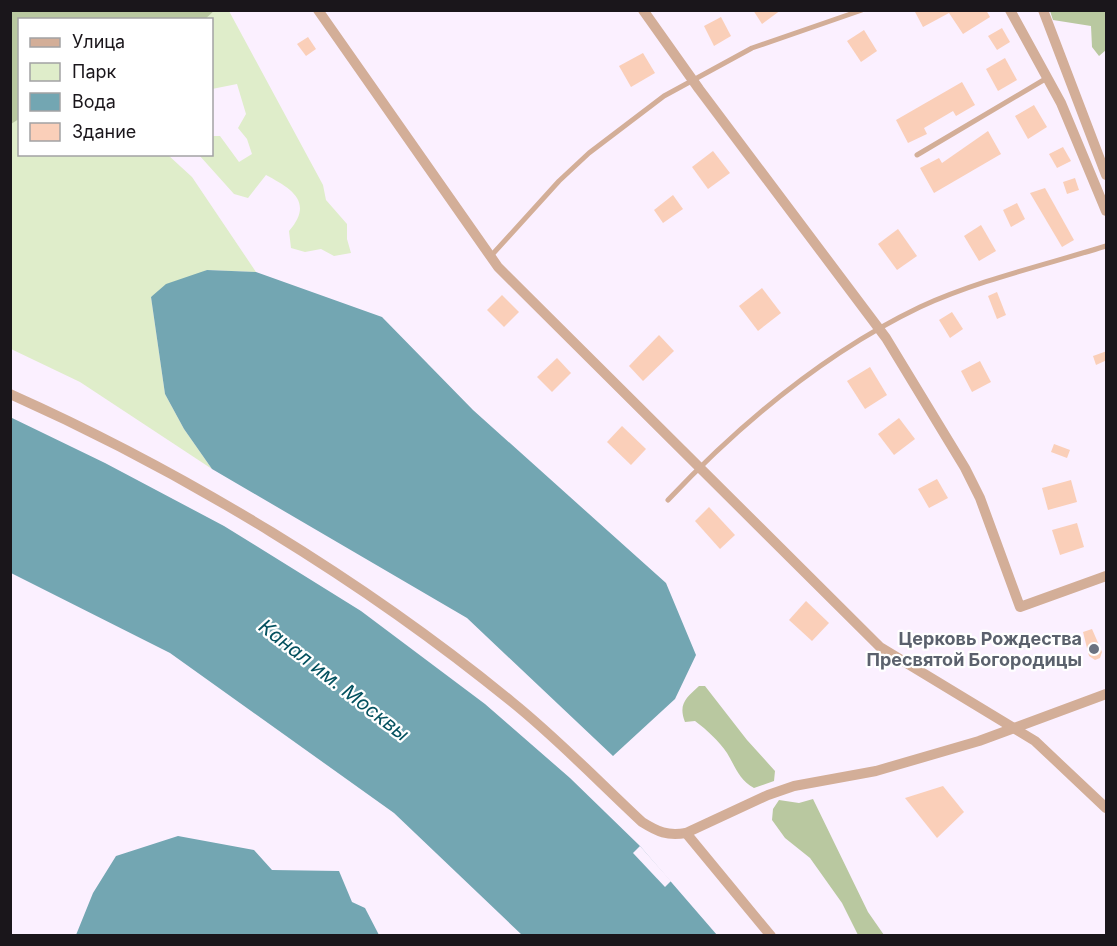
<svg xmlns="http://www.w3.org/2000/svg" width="1117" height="946" font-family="Inter,sans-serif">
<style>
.green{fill:#dfedca}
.forest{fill:#b9c8a0}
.water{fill:#73a6b2}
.pier{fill:#fbf0ff}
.building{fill:#facfb9}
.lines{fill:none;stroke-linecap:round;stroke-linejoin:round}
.lane{stroke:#d3ae98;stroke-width:5}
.street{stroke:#d3ae98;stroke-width:10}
.worship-dot{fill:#6b7280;stroke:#fff;stroke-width:2}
.labels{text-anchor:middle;stroke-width:4.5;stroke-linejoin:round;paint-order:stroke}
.worship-label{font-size:18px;font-weight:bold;fill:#5b616d;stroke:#fff;text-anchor:end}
.water-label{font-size:20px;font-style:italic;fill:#04515f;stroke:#fff}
</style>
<rect width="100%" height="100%" fill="#fbf0ff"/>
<!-- green -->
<g class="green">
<path d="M214,11h15l94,174 3,15 21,24v15l4,14 -17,3 -13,-7 -16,3 -14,-4 -2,-17c25,-29 3,-42 -23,-56l-18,23 -14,-4 -35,-39 13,-1v-18h8l19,26 13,-8 -5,-15 -9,-11 8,-14 -9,-30 -25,5v-69l-8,-1z"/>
<polygon points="19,119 20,154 168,155 192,177 256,272 207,270 151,297 165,394 184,429 212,469 80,382 11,349 10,124"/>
</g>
<!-- forest -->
<g class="forest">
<polygon points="11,10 214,10 214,11 204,20 20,20 19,119 11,124"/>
<polygon points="1050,11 1106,11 1106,50 1099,56 1092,47 1091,26 1053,20"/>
<path d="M699,686h6l42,54 28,31 -1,10 -20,7c-15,-8 -19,-22 -27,-35 -8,-12 -20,-23 -32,-32l-10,1c-7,-18 1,-24 14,-36z"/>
<polygon points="813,799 868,912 884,935 858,935 842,903 810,858 785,838 772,820 773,809 779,800 799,803"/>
</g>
<!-- water -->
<g class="water">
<polygon points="207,270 256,272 382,317 473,410 666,583 696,655 675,699 613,756 467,618 212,469 184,429 165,394 151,297 166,284"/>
<polygon points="10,417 105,463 224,526 361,611 485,704 570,778 640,846 717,935 522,935 394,813 170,653 11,573"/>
<polygon points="178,836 254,850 272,870 339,871 352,902 365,908 379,935 76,935 93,893 116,856"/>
</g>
<!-- pier -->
<polygon class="pier" points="640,846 671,881 665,887 633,853"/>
<!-- building -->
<g class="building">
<polygon points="753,10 781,10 762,24"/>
<polygon points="914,10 986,10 990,17 963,34 949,13 923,27"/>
<polygon points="721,17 731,36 714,46 704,26"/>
<polygon points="1002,28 1010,42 997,50 988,36"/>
<polygon points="864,30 877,51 861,62 847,41"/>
<polygon points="308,37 316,49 306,56 297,44"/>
<polygon points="643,53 655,73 631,87 619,66"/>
<polygon points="1005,58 1017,80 998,91 986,69"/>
<polygon points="962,82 975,105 956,116 953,111 924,128 927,134 908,143 896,120"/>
<polygon points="1034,105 1047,127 1028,139 1015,116"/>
<polygon points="988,131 1001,154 934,193 920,168 939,158 942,163"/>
<polygon points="1063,147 1071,161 1057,168 1049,154"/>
<polygon points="713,151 730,173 708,189 692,167"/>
<polygon points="1075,178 1079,190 1067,194 1063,182"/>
<polygon points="1045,188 1074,240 1062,247 1030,193"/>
<polygon points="673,195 683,209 663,223 654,210"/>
<polygon points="1017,203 1025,219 1011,227 1003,210"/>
<polygon points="981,225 996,251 979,261 964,236"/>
<polygon points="898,229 917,256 897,270 878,244"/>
<polygon points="762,288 781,313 758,331 739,306"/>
<polygon points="997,292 1006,315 997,319 988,296"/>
<polygon points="502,295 519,312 504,327 487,310"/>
<polygon points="952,312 963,329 950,338 939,320"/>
<polygon points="659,335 674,351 643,381 629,366"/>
<polygon points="1107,351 1107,360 1096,365 1093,356"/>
<polygon points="557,358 571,373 552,392 537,377"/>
<polygon points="980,361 991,382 972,392 961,371"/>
<polygon points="870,367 887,395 865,409 847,381"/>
<polygon points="899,418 915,439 894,455 878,434"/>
<polygon points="622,426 646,449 631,465 607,442"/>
<polygon points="1054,444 1070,450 1067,458 1051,452"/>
<polygon points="937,479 948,498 929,508 918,489"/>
<polygon points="1071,480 1077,502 1048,510 1042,488"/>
<polygon points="709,507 735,535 720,549 695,521"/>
<polygon points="1077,523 1084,547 1060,555 1052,530"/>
<polygon points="806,601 829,623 812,641 789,620"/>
<polygon points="1092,629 1102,652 1100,658 1095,660 1089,656 1083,632"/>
<polygon points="943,786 964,812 937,838 905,798"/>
</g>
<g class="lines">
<!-- lane -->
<g class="lane">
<polyline points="917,155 1047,78"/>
<polyline points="490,257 559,181 589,153 664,96 752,48 862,10"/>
<path d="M668,500c72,-76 156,-147 252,-193 59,-27 125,-42 186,-61"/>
</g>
<!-- street -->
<g class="street">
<polyline points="318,10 498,267 880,647 1035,741 1106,808"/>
<polyline points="643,10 699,89 886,338 965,468 980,498 1020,607 1106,576"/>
<polyline points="1010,10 1061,103 1106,211"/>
<polyline points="1043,10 1106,175"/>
<path d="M10,394c175,78 354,187 502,308 46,37 87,80 130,120 16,10 25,14 44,11l82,-38 26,-9 82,-15 103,-30 127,-47"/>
<polyline points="686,833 771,936"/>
</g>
</g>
<!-- markers -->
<circle class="worship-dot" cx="1094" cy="649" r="6"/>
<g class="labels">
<!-- worship labels -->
<g class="worship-label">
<text x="1082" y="645">Церковь Рождества<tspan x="1082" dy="21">Пресвятой Богородицы</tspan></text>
</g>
<!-- water labels -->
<g class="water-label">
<text transform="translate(334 680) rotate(38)" y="7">Канал им. Москвы</text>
</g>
</g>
<!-- border -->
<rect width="1117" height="946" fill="none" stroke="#1a161b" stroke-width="24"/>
<!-- legend -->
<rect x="18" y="18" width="195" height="138" fill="#ffffff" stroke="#a3a2a4" stroke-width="1.5"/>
<rect x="30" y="38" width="30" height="9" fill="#d3ae98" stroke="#a3a2a4" stroke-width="1.5"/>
<text x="72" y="48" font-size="18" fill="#1a161b">Улица</text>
<rect x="30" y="63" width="30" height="18" fill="#dfedca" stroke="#a3a2a4" stroke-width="1.5"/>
<text x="72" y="78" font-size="18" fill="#1a161b">Парк</text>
<rect x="30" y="93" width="30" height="18" fill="#73a6b2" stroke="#a3a2a4" stroke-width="1.5"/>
<text x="72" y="108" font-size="18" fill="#1a161b">Вода</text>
<rect x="30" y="123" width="30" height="18" fill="#facfb9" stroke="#a3a2a4" stroke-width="1.5"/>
<text x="72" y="138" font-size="18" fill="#1a161b">Здание</text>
</svg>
